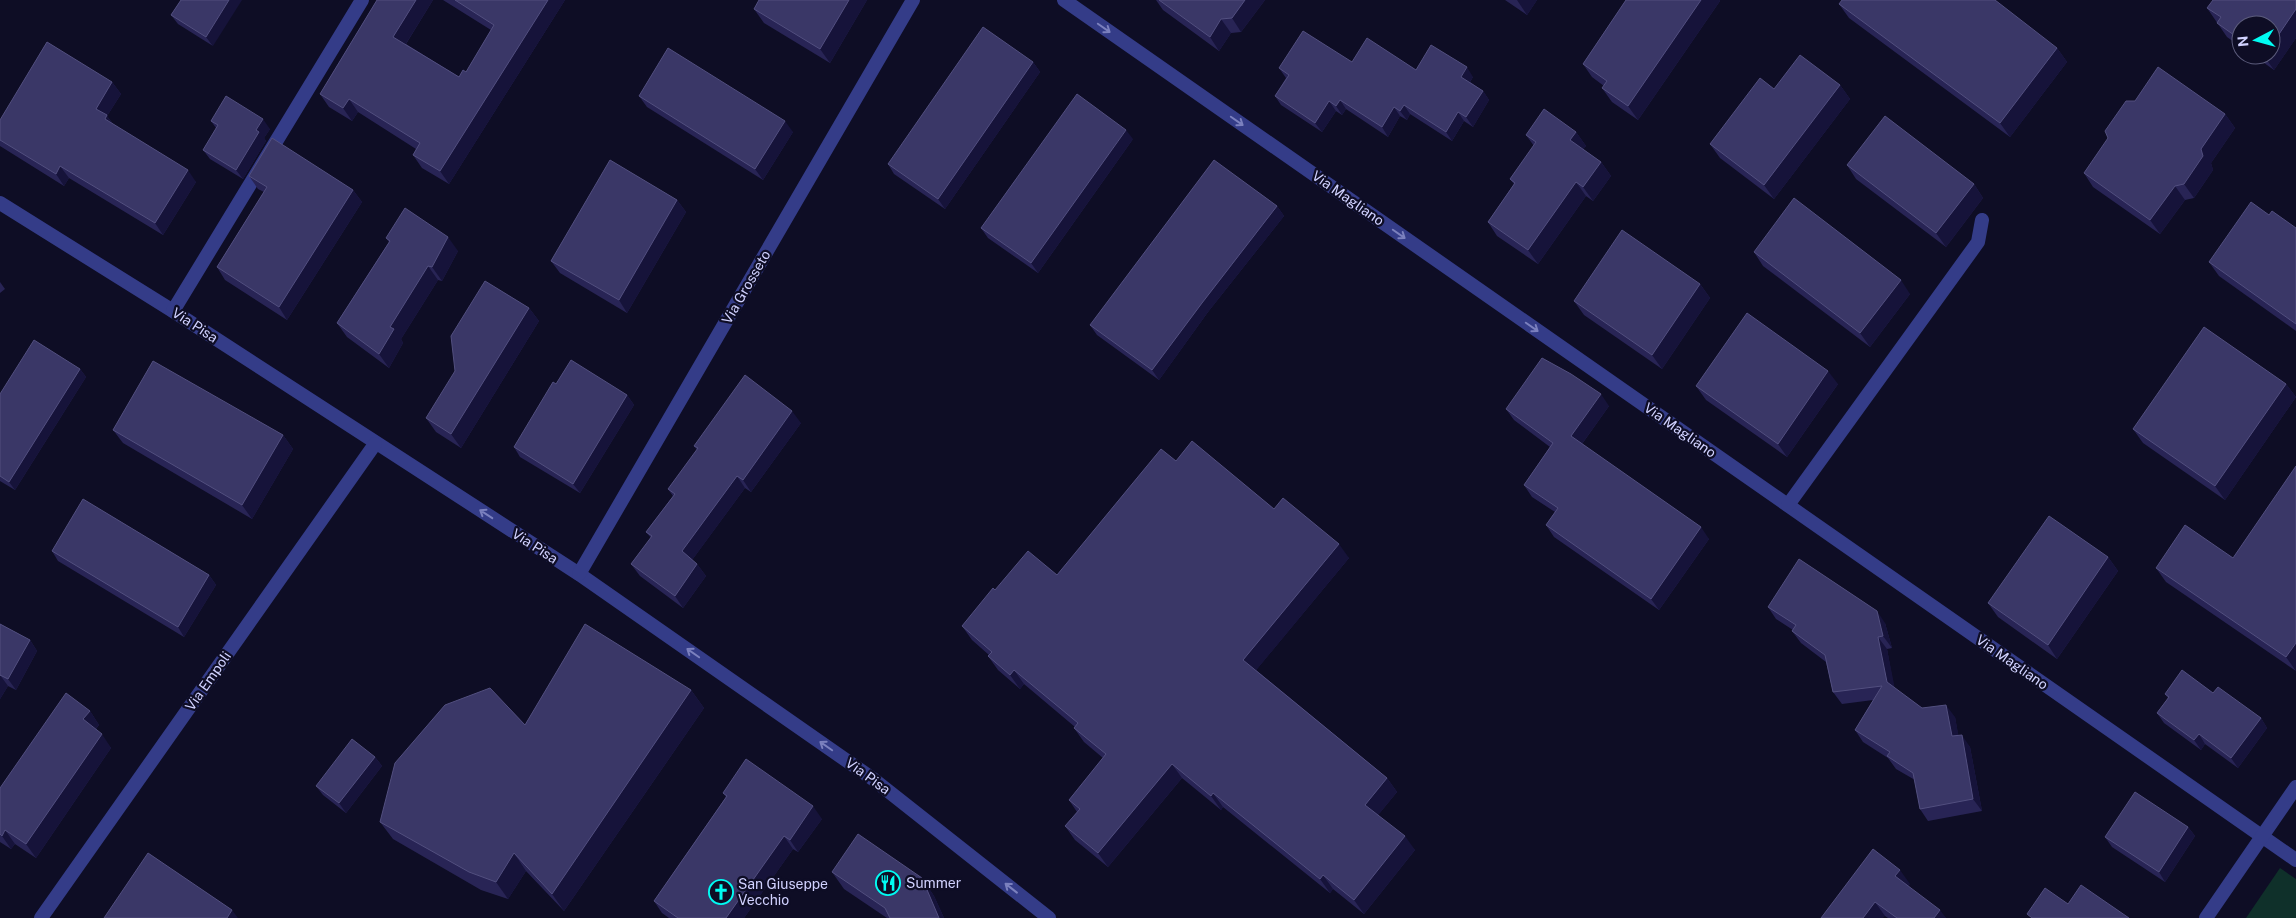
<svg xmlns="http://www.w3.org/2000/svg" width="2296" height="918" font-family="'Public Sans',sans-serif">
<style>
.green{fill:#0f302a}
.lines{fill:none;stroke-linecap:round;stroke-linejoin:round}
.minor{stroke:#343c88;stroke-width:14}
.tertiary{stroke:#343c88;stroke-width:14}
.wall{fill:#282455}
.shaded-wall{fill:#16133a}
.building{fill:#3a3767;stroke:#524f7f}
.oneway{stroke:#7b80be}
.labels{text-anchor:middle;stroke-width:4.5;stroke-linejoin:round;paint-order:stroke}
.street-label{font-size:14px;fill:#d1d2ff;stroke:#0e0d25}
.poi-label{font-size:14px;fill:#d1d2ff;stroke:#0e0d25;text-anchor:start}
</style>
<rect width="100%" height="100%" fill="#0e0d25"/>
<!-- green -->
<polygon class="green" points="2280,868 2296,879 2296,918 2246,918"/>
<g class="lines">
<!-- minor -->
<g class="minor">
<polyline points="1064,0 2296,860"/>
<polyline points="0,203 173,311 579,574 873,779 1049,918"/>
<polyline points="173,311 362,0"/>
<polyline points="1788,505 1978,242 1982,220"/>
<polyline points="579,574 913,0"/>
<polyline points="41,918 375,444"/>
</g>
<!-- tertiary -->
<polyline class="tertiary" points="2206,918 2296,787"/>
</g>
<!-- wall -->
<g class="wall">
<polygon points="181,0 213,46 178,24 171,15"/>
<polygon points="377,0 433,0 406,44 459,77 466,72 491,30 443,0 565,0 449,184 422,168 413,155 416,149 358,112 352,121 329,107 320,94"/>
<polygon points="867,0 830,63 764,23 754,9"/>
<polygon points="1156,0 1265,0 1241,32 1231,33 1219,51 1163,10"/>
<polygon points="1505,0 1537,0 1527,15"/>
<polygon points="1626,0 1719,0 1720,1 1638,120 1612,102 1602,88 1604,86 1592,77 1583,64"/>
<polygon points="2296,0 2296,38 2274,70 2253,55 2271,55 2241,25 2241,47 2227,37 2207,8"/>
<polygon points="1839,4 2057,48 2067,62 2010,137 1849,18"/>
<polygon points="1033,62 1040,72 945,209 894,174 888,164"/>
<polygon points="1352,62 1473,77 1470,82 1483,91 1489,100 1473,127 1464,121 1452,141 1410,114 1407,120 1400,116 1388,137 1346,109 1342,115 1336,111 1322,132 1281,105 1275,96 1286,78 1279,68"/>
<polygon points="112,82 121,94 107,116 113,124 196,182 163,235 69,178 64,186 0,146 0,120"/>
<polygon points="1840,85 1850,99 1774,199 1720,158 1710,144 1774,89"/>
<polygon points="639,96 793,132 763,180 647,107"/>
<polygon points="2225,114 2235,128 2211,163 2213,170 2194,198 2185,200 2160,234 2093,187 2084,173"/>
<polygon points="211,121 270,129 264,138 266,141 243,179 210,159 203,150 216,128"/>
<polygon points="1576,132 1586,146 1583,149 1601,162 1611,176 1593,201 1586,196 1538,264 1497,236 1488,222 1514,184 1510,179 1534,146 1526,135"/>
<polygon points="1133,139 1038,273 988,238 981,228"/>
<polygon points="1847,165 1974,184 1983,198 1946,247 1856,179"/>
<polygon points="249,176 353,190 362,202 287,320 225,280 217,267 264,192 258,189"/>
<polygon points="677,200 686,212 627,313 560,273 551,261"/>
<polygon points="1277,206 1284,216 1208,312 1159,380 1097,335 1090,325"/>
<polygon points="2269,215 2296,228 2296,331 2219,276 2209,262"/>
<polygon points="386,238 458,251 442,281 438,280 401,339 403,343 389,368 347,337 337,323 389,242"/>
<polygon points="1754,252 1910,294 1870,347 1763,266"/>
<polygon points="0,282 5,289 0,293"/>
<polygon points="1700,284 1710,298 1662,369 1584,315 1574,301"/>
<polygon points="529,308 539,321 461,448 436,432 426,418"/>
<polygon points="80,369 86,377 15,490 0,481 0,394"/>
<polygon points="556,384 627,395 634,405 580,493 520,457 514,447"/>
<polygon points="1838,384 1787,457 1706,400 1696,386"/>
<polygon points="2286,384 2296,397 2225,500 2143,443 2133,429"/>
<polygon points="1609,406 1582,444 1709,539 1659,610 1554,537 1546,525 1555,512 1532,497 1524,485 1550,447 1514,420 1506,409"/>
<polygon points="801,423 751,492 745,488 692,560 697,564 706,576 683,608 640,576 631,564 651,538 646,532 673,496 668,489 697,450 694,446"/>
<polygon points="113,430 283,435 293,449 252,519 123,443"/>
<polygon points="1176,461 1274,509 1349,558 1256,670 1387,778 1397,792 1378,815 1415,850 1364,914 1333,889 1330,893 1223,807 1221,810 1182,778 1108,867 1075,840 1065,826 1077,812 1069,800 1103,758 1084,742 1074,728 1075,727 1024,684 1020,689 998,670 988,656 989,655 972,640 962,626 995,590 1057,575"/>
<polygon points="52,551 209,575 216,585 184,637 58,561"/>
<polygon points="2108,557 2118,571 2057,659 1998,617 1988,603"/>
<polygon points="2233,558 2296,671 2166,582 2156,568"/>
<polygon points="1768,607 1885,623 1892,648 1887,649 1894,688 1922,708 1955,717 1958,735 1970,747 1982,811 1928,821 1920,809 1915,780 1896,769 1888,758 1863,742 1855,730 1873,700 1842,704 1833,692 1826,662 1801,643 1792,631 1793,630 1776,619"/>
<polygon points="0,624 30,640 37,651 16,690 8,686 0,699"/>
<polygon points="691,690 704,708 564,911 526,871 508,899 481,890 393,839 380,822 525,725"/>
<polygon points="2213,693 2261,718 2267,728 2238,768 2205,744 2201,750 2164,723 2157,713 2168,698 2165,694"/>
<polygon points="90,711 99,725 96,729 111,748 36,858 15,844 11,849 0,842 0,788"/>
<polygon points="375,757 382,766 346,813 323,795 316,786"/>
<polygon points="723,793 822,819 798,852 793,849 744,918 669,918 662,913 654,901 726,797"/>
<polygon points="2188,827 2195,836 2165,882 2112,847 2105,837"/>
<polygon points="832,872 922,878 934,896 944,918 887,918 844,889"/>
<polygon points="1910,884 1908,886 1946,918 1888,918 1885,916 1821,918"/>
</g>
<!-- shaded-wall -->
<g class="shaded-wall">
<polygon points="229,0 242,0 213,46 206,37"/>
<polygon points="416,0 433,0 402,50 393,37"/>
<polygon points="548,0 565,0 449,184 440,171"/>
<polygon points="849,0 867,0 830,63 820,49"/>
<polygon points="1245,0 1265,0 1241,32 1232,18"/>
<polygon points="1517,0 1537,0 1527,15"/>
<polygon points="1701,0 1719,0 1720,1 1638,120 1628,106"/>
<polygon points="2296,9 2296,38 2274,70 2264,56 2265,55 2271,55 2271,46"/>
<polygon points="1221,19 1231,33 1219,51 1210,37"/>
<polygon points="2057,48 2067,62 2010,137 2000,123"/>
<polygon points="1033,62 1040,72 945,209 938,199"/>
<polygon points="1467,67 1473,77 1467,86 1461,77"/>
<polygon points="112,82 121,94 107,116 115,127 105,120 96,109"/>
<polygon points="1840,85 1850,99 1774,199 1764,185"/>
<polygon points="1483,91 1489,100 1473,127 1466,117"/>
<polygon points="349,99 358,112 352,121 343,108"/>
<polygon points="1340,100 1346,109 1342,115 1336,106"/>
<polygon points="1329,101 1336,111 1322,132 1315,123"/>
<polygon points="1404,105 1410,114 1407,120 1400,111"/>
<polygon points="1394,107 1400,116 1388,137 1382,127"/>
<polygon points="1458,112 1464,121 1452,141 1446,132"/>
<polygon points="2225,114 2235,128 2211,163 2213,170 2194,198 2184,184 2201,149"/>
<polygon points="263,119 270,129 264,138 266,141 243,179 236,170 256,130"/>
<polygon points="785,121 793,132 763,180 755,169"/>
<polygon points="1126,130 1133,139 1038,273 1031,263"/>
<polygon points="1576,132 1586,146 1580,154 1570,140"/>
<polygon points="1601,162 1611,176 1593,201 1583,187"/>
<polygon points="60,166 69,178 64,186 56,174"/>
<polygon points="188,170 196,182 163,235 155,223"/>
<polygon points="1576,182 1586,196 1538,264 1528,250"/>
<polygon points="1974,184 1983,198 1946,247 1936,233"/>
<polygon points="2175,186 2185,200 2160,234 2150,220"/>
<polygon points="353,190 362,202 287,320 279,307"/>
<polygon points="677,200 686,212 627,313 619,300"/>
<polygon points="1277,206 1284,216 1208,312 1159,380 1152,370 1202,303"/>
<polygon points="448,237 458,251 442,281 432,267"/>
<polygon points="428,266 438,280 401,339 403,343 389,368 379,354 390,327"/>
<polygon points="1901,280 1910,294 1870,347 1860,333"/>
<polygon points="1700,284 1710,298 1662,369 1652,355"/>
<polygon points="529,308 539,321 461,448 451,434"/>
<polygon points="80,369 86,377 15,490 9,482"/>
<polygon points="1828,371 1838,384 1787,457 1778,444"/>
<polygon points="2286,384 2296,397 2225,500 2215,486"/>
<polygon points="1601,394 1609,406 1579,448 1571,436"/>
<polygon points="627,395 634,405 580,493 573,484"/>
<polygon points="792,411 801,423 751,492 743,480"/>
<polygon points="283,435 293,449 252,519 242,505"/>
<polygon points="737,476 745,488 690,563 682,551"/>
<polygon points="1701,527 1709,539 1659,610 1651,599"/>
<polygon points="1339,544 1349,558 1253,674 1243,660"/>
<polygon points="2108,557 2118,571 2057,659 2048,645"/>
<polygon points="697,564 706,576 683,608 675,596"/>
<polygon points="209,575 216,585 184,637 178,627"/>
<polygon points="1877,611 1885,623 1892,648 1883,636"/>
<polygon points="1878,637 1887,649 1896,694 1887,682"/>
<polygon points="30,640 37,651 16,690 8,679"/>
<polygon points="2296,643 2296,671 2286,657"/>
<polygon points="1014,670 1024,684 1020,689 1010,675"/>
<polygon points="0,675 8,686 0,699"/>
<polygon points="691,690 704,708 564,911 552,894"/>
<polygon points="1946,705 1955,717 1961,748 1952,736"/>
<polygon points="90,711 99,725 92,733 83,719"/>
<polygon points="2261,718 2267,728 2238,768 2231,758"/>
<polygon points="102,734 111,748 36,858 26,844"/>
<polygon points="2199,734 2205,744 2201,750 2194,740"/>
<polygon points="1962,735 1970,747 1982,811 1973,799"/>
<polygon points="375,757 382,766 346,813 339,803"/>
<polygon points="1172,764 1182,778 1108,867 1098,853"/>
<polygon points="1387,778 1397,792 1375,819 1365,805"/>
<polygon points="1213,793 1223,807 1221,810 1211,796"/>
<polygon points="813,806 822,819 798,852 790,840"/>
<polygon points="2188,827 2195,836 2165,882 2159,872"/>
<polygon points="5,830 15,844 11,849 2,836"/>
<polygon points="784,836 793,849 744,918 726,918"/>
<polygon points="1405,836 1415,850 1364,914 1354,900"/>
<polygon points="514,853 526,871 508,899 496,882"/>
<polygon points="1900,870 1910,884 1905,890 1895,876"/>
<polygon points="1323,875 1333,889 1330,893 1320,879"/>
<polygon points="922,878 934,896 944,918 939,918"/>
<polygon points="1875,902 1885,916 1883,918 1863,918"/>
<polygon points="232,910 238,918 227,918"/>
<polygon points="1940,910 1946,918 1934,918"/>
</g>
<!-- building -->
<g class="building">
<polygon points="181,0 229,0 206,37 171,15"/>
<polygon points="377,0 416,0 393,37 459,77 463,70 466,72 494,25 455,0 548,0 440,171 413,155 420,143 349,99 343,108 320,94"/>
<polygon points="759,0 849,0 820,49 754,9"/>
<polygon points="1159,0 1245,0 1232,18 1221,19 1210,37"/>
<polygon points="1626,0 1701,0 1628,106 1602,88 1607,81 1583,64"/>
<polygon points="1842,0 1995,0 2057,48 2000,123 1839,4"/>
<polygon points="2213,0 2296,0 2296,9 2271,46 2271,25 2241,25 2241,40 2217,23 2221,17 2207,8"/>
<polygon points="983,27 1033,62 938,199 888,164"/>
<polygon points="1303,31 1352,62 1367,38 1416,70 1431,45 1467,67 1461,77 1483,91 1466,117 1458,112 1446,132 1404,105 1400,111 1394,107 1382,127 1340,100 1336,106 1329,101 1315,123 1275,96 1289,75 1279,68"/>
<polygon points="47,42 112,82 96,109 107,115 105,119 188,170 155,223 60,166 56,174 0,140 0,120"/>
<polygon points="668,48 785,121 755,169 639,96"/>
<polygon points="1800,55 1840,85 1764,185 1710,144 1760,78 1774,89"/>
<polygon points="2158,67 2225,114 2201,149 2203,156 2184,184 2175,186 2150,220 2084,173 2108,138 2105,131 2126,101 2135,101"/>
<polygon points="1077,94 1126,130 1031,263 981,228"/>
<polygon points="226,96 263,119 256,130 259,132 236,170 203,150 218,125 211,121"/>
<polygon points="1544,109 1576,132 1570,140 1601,162 1583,187 1576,182 1528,250 1488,222 1515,183 1510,179 1536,142 1526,135"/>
<polygon points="1885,116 1974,184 1936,233 1847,165"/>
<polygon points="272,138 353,190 279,307 217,267 267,187 249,176"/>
<polygon points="610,160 677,200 619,300 551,261"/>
<polygon points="1214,160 1277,206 1202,303 1152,370 1090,325"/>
<polygon points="1794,198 1901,280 1860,333 1754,252"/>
<polygon points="2251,202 2269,215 2272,211 2296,228 2296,324 2209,262"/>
<polygon points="405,208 448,237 432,267 428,266 390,327 394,329 379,354 337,323 390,241 386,238"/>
<polygon points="1622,230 1700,284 1652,355 1574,301"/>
<polygon points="485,281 529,308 451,434 426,418 455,371 451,336"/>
<polygon points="1747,313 1828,371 1778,444 1696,386"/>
<polygon points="2204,327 2286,384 2215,486 2133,429"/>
<polygon points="34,340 80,369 9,482 0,476 0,394"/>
<polygon points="1542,358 1571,374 1601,394 1571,436 1701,527 1651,599 1546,525 1558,508 1524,485 1553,443 1506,409"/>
<polygon points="571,360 627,395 573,484 514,447 553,382 556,384"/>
<polygon points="153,361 283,435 242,505 113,430"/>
<polygon points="745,375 792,411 743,480 737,476 682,551 697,564 675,596 631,564 652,536 646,532 675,494 668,489 698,448 694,446"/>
<polygon points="1192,441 1274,509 1283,498 1339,544 1243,660 1387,778 1365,805 1405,836 1354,900 1323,875 1320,879 1213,793 1211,796 1172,764 1098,853 1065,826 1080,809 1069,800 1106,754 1074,728 1078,723 1014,670 1010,675 988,656 992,652 962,626 993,588 995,590 1028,551 1057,575 1161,449 1176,461"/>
<polygon points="2296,466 2296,643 2286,657 2156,568 2185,525 2233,558"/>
<polygon points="83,499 209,575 178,627 52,551"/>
<polygon points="2049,516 2108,557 2048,645 1988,603"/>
<polygon points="1799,559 1877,611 1883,636 1878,637 1887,682 1922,708 1946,705 1952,736 1962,735 1973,799 1920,809 1913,773 1887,756 1890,752 1855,730 1882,686 1833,692 1825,655 1792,631 1796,625 1768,607"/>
<polygon points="0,624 30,640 8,679 0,675 0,676"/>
<polygon points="585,624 691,690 552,894 514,853 496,882 469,872 380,822 395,763 445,705 490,688 525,725"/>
<polygon points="2182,670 2213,693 2218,687 2261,718 2231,758 2199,734 2194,740 2157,713 2169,697 2165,694"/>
<polygon points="66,693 90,711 83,719 102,734 26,844 5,830 2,836 0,834 0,788"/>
<polygon points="352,739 375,757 339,803 316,786"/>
<polygon points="746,759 813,806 790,840 784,836 726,918 678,918 654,901 727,796 723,793"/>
<polygon points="2135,792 2188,827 2159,872 2105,837"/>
<polygon points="858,834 922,878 939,918 890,918 885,908 832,872"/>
<polygon points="1873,849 1900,870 1895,876 1940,910 1934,918 1897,918 1875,902 1863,918 1821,918"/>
<polygon points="148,853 232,910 227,918 104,918"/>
<polygon points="2081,885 2129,918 2032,918 2027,914 2045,888 2068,904"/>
</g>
<!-- one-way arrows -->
<defs><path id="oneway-shaft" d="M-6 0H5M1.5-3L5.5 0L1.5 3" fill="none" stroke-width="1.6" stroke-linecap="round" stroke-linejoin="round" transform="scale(1.25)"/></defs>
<g class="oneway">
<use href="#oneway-shaft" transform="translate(1104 28) rotate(35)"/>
<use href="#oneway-shaft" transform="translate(1237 121) rotate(35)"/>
<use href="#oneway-shaft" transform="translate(1399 234) rotate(35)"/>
<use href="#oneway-shaft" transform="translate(1532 327) rotate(35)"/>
<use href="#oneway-shaft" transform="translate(486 514) rotate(-147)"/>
<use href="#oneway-shaft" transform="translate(693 653) rotate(-145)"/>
<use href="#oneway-shaft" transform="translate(826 746) rotate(-145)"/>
<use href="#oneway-shaft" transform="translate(1011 888) rotate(-142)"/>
</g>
<!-- icons -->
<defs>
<symbol id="restaurant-ring" viewBox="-11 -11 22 22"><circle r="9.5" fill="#0e0d25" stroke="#00fcf3" stroke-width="1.5"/><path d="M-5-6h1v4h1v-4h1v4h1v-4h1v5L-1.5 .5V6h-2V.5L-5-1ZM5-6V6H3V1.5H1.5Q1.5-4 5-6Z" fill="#00fcf3"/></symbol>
<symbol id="church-ring" viewBox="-11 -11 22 22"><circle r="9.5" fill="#0e0d25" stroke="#00fcf3" stroke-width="1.5"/><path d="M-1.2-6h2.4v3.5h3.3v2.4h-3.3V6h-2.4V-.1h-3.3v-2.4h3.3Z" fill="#00fcf3"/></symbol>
</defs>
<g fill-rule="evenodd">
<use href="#restaurant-ring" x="874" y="869" width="28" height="28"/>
<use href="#church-ring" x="707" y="878" width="28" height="28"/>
</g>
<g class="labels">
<!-- street labels -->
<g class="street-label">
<text transform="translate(1348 198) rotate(35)" y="5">Via Magliano</text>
<text transform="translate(746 287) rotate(-60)" y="5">Via Grosseto</text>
<text transform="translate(195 325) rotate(33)" y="5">Via Pisa</text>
<text transform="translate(1680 430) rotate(35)" y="5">Via Magliano</text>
<text transform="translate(535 546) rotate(33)" y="5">Via Pisa</text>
<text transform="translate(2012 662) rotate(35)" y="5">Via Magliano</text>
<text transform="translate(208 681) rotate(-55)" y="5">Via Empoli</text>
<text transform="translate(868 776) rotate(36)" y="5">Via Pisa</text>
</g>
<!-- poi labels -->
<g class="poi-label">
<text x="906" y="888">Summer</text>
<text x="738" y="889">San Giuseppe<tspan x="738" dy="16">Vecchio</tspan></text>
</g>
</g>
<!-- north arrow -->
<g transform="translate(2256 40) rotate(264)"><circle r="24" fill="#0e0d25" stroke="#5c5c7c"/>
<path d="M0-4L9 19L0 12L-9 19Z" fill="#00fcf3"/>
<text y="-8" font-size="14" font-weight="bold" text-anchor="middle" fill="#d1d2ff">N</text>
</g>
</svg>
